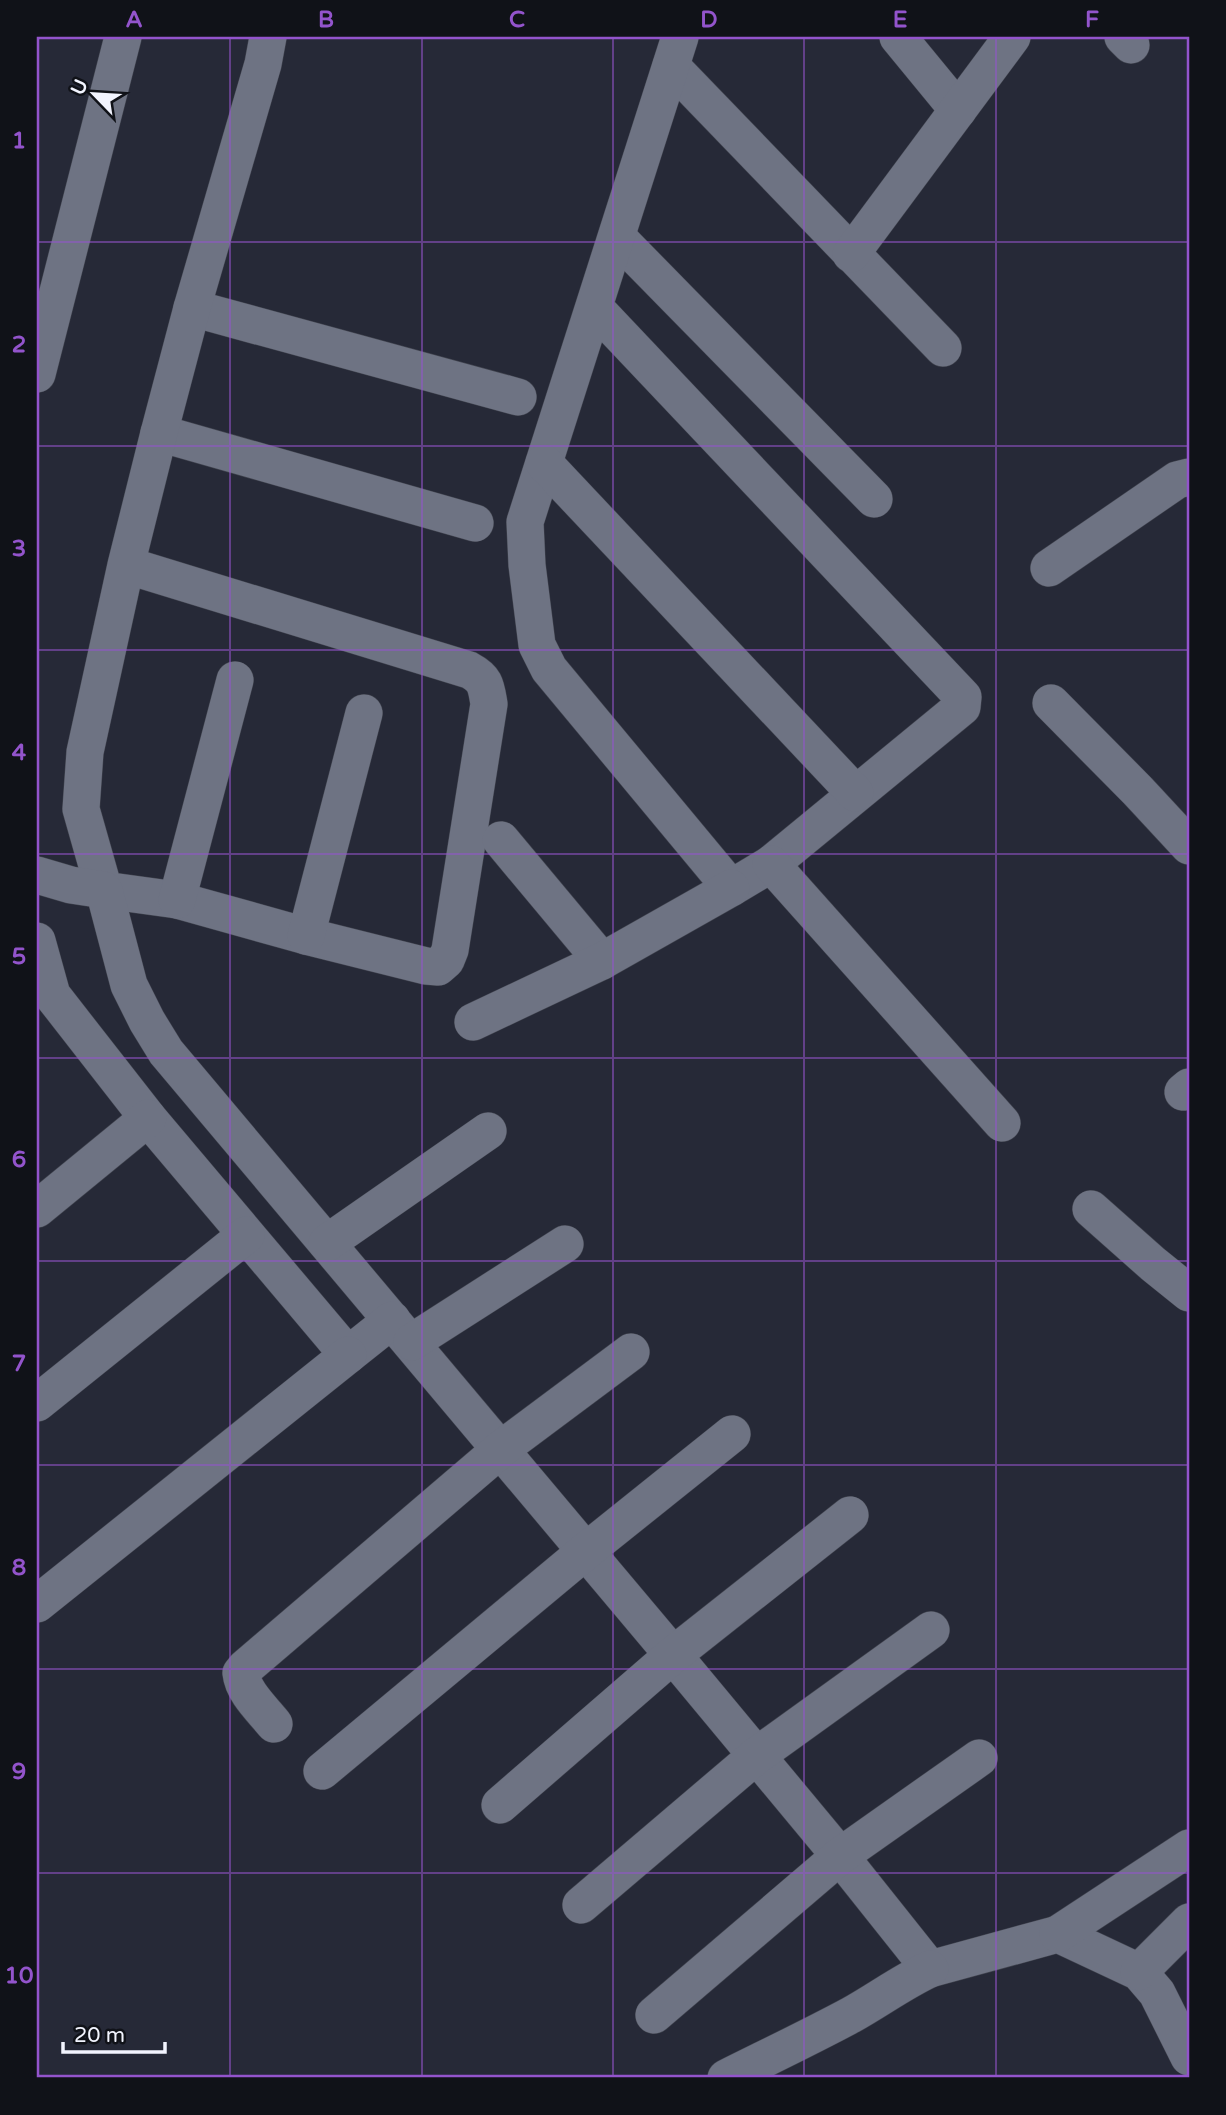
<svg xmlns="http://www.w3.org/2000/svg" width="1226" height="2115" font-family="'Varela Round',sans-serif">
<style>
.lines{fill:none;stroke-linecap:round;stroke-linejoin:round}
.minor-casing{stroke:#41444f;stroke-width:38}
.minor{stroke:#6e7383;stroke-width:37}
.grid{fill:none;stroke:#9354cc;stroke-width:2;stroke-opacity:0.55}
.neatline{fill:none;stroke:#9354cc;stroke-width:2.5}
.grid-label{font-size:23px;text-anchor:middle;font-weight:bold;fill:#9354cc}
</style>
<rect width="100%" height="100%" fill="#262937"/>
<g class="lines">
<defs>
<g id="minor">
<polyline points="898,37 958,110"/>
<polyline points="1123,37 1131,45"/>
<polyline points="671,66 943,348"/>
<polyline points="617,237 874,499"/>
<polyline points="851,254 1012,37"/>
<polyline points="594,307 963,697 962,707 771,864 731,888 549,669 537,645 527,565 525,522 680,37"/>
<polyline points="192,308 518,397"/>
<polyline points="37,374 123,37"/>
<polyline points="159,433 475,523"/>
<polyline points="544,463 855,793"/>
<path d="M126,565l343,105c17,9 17,16 20,34l-39,246 -4,10 -8,7 -12,-1 -120,-30 -129,-36 -73,-10 -23,-81 4,-57 41,-187 33,-132 33,-125 71,-244 5,-27"/>
<polyline points="1049,568 1177,480 1189,477"/>
<polyline points="1051,703 1138,791 1189,846"/>
<polyline points="501,840 602,961"/>
<polyline points="771,864 1002,1123"/>
<polyline points="37,875 71,885 104,890 129,985 147,1021 166,1052 673,1655 840,1856 930,1969 1058,1934 1139,1972 1157,1993 1189,2057"/>
<polyline points="177,900 235,680"/>
<polyline points="306,936 364,713"/>
<polyline points="37,941 52,995 148,1118 348,1355 392,1320"/>
<polyline points="473,1022 602,961 731,888"/>
<polyline points="1183,1092 1189,1087"/>
<polyline points="37,1209 148,1118"/>
<polyline points="1091,1209 1153,1264 1189,1293"/>
<polyline points="327,1243 488,1131"/>
<polyline points="412,1342 565,1244"/>
<polyline points="37,1403 246,1235"/>
<polyline points="37,1604 348,1355"/>
<path d="M274,1724c-12,-15 -31,-32 -33,-51l4,-5 256,-219 130,-97"/>
<polyline points="322,1771 586,1551 732,1434"/>
<polyline points="500,1805 673,1655 850,1515"/>
<polyline points="581,1905 756,1756 931,1630"/>
<polyline points="1058,1934 1189,1848"/>
<polyline points="1139,1972 1189,1922"/>
<polyline points="654,2015 840,1856 979,1758"/>
<path d="M726,2078c42,-21 84,-41 125,-63 27,-15 51,-33 79,-46"/>
</g>
</defs>
<!-- minor casing -->
<use href="#minor" class="minor-casing"/>
<!-- minor -->
<use href="#minor" class="minor"/>
</g>
<!-- grid -->
<path class="grid" d="M230,37v2041M422,37v2041M613,37v2041M804,37v2041M996,37v2041M37,242h1152M37,446h1152M37,650h1152M37,854h1152M37,1058h1152M37,1261h1152M37,1465h1152M37,1669h1152M37,1873h1152"/>
<!-- border -->
<rect width="1226" height="2115" fill="none" stroke="#101218" stroke-width="77"/>
<!-- north arrow -->
<g transform="translate(94 94) rotate(295)" stroke="#101218" stroke-width="5" paint-order="stroke">
<path d="M0-5L12 26L0 18L-12 26Z" fill="#f2f4fe"/>
<text y="-10" font-size="19" font-weight="bold" text-anchor="middle" fill="#f2f4fe">U</text>
</g>
<!-- scale -->
<path d="M63 2042v10h102v-10" fill="none" stroke="#f2f4fe" stroke-width="3.5"/>
<text x="74" y="2042" font-size="21" fill="#f2f4fe" stroke="#101218" stroke-width="5" paint-order="stroke">20 m</text>
<rect x="38" y="38" width="1150" height="2038" class="neatline"/>
<g class="grid-label">
<text x="134" y="27">A</text>
<text x="326" y="27">B</text>
<text x="517" y="27">C</text>
<text x="709" y="27">D</text>
<text x="900" y="27">E</text>
<text x="1092" y="27">F</text>
<text x="19" y="148">1</text>
<text x="19" y="352">2</text>
<text x="19" y="556">3</text>
<text x="19" y="760">4</text>
<text x="19" y="964">5</text>
<text x="19" y="1167">6</text>
<text x="19" y="1371">7</text>
<text x="19" y="1575">8</text>
<text x="19" y="1779">9</text>
<text x="19" y="1983">10</text>
</g>
</svg>
